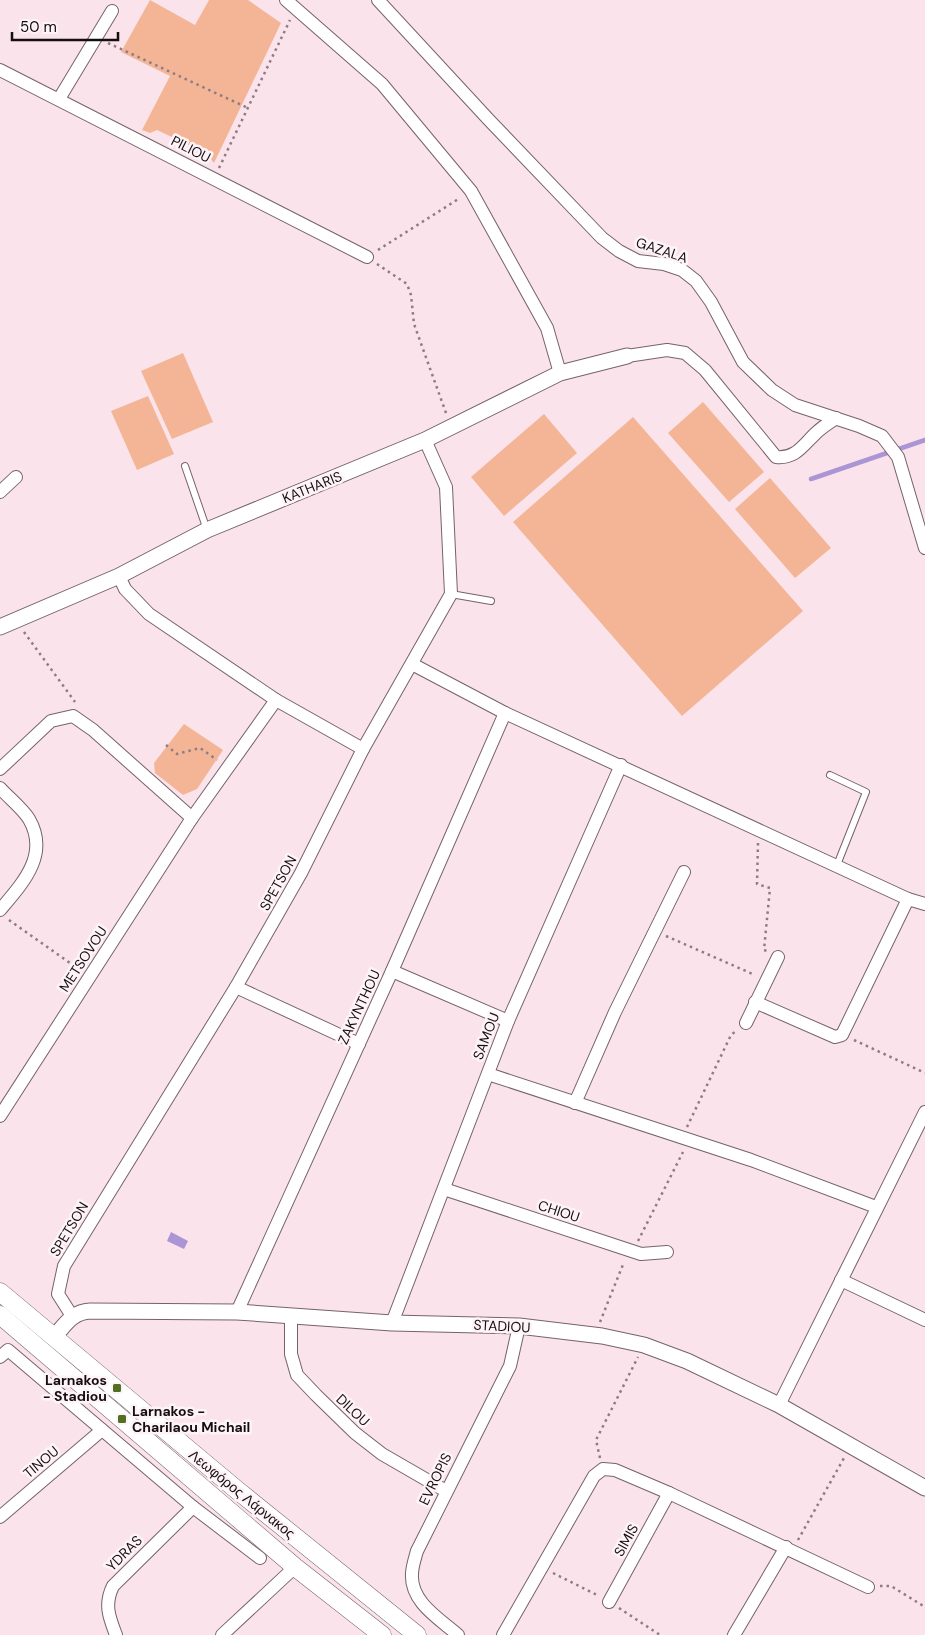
<svg xmlns="http://www.w3.org/2000/svg" width="925" height="1635" font-family="'DM Sans',sans-serif">
<style>
.green{fill:#f4b596}
.water{fill:#ab95d4}
.lines{fill:none;stroke-linecap:round;stroke-linejoin:round}
.stream{stroke:#ab95d4;stroke-width:4.5}
.service-casing{stroke:#76636a;stroke-width:8}
.minor-casing{stroke:#76636a;stroke-width:14}
.tertiary-casing{stroke:#76636a;stroke-width:17}
.secondary-casing{stroke:#76636a;stroke-width:19}
.path{stroke:#8d7d83;stroke-width:2.5;stroke-dasharray:2.5 4;stroke-linecap:butt}
.service{stroke:#fff;stroke-width:6}
.minor{stroke:#fff;stroke-width:12}
.tertiary{stroke:#fff;stroke-width:15}
.secondary{stroke:#fff;stroke-width:18}
.poi-dot{fill:#516e23;stroke:#fef4f8;stroke-width:2}
.labels{text-anchor:middle;stroke-width:5;stroke-linejoin:round;paint-order:stroke}
.street-label{font-size:14px;fill:#150e10;stroke:#fef4f8}
.poi-label{font-size:14px;font-weight:bold;fill:#150e10;stroke:#fef4f8;text-anchor:end}
</style>
<rect width="100%" height="100%" fill="#fae3eb"/>
<!-- green -->
<g class="green">
<polygon points="150,0 195,25 209,0 248,0 281,23 214,163 206,153 157,130 150,133 142,130 170,76 121,52"/>
<polygon points="183,353 213,422 172,439 141,371"/>
<polygon points="148,396 174,454 137,470 111,411"/>
<polygon points="703,402 764,472 729,502 668,433"/>
<polygon points="544,414 577,453 504,516 471,477"/>
<polygon points="633,417 803,611 682,716 513,522"/>
<polygon points="770,478 831,548 795,578 735,509"/>
<polygon points="184,724 223,750 197,789 183,795 155,773 154,763"/>
</g>
<!-- water -->
<polygon class="water" points="171,1232 188,1241 184,1249 167,1241"/>
<g class="lines">
<!-- stream -->
<polyline class="stream" points="811,479 925,440"/>
<defs>
<g id="service">
<polyline points="185,466 207,530"/>
<polyline points="451,594 491,601"/>
<polyline points="830,775 866,792 837,865"/>
</g>
<g id="minor">
<polyline points="286,0 382,84 471,191 547,328 560,373"/>
<polyline points="378,0 489,120 602,238 619,251 638,261 664,264 682,270 696,281 711,302 743,362 772,390 795,405 859,426 882,436 898,457 925,548"/>
<polyline points="0,70 367,257"/>
<polyline points="59,99 112,11"/>
<path d="M627,356l40,-6 18,3 20,17 71,87c20,2 27,-12 40,-24 6,-6 13,-10 20,-15"/>
<polyline points="0,492 16,477"/>
<polyline points="119,576 125,589 149,614 276,700 363,749"/>
<polyline points="412,664 505,713 908,899 925,904"/>
<polyline points="0,769 51,721 73,716 93,730 192,818 276,700"/>
<path d="M0,788c9,10 22,20 29,31 21,36 -7,65 -29,91"/>
<polyline points="392,971 508,1021"/>
<polyline points="236,987 359,1044"/>
<polyline points="755,1002 835,1037 842,1035 908,899"/>
<polyline points="746,1023 778,957"/>
<polyline points="488,1074 751,1160 876,1207"/>
<polyline points="575,1103 615,1012 684,872"/>
<polyline points="0,1116 192,818"/>
<polyline points="444,1189 641,1254 667,1252"/>
<polyline points="841,1280 925,1320"/>
<polyline points="237,1312 392,971 505,713"/>
<polyline points="72,1316 58,1294 64,1266 236,987 301,873 363,749 451,594 446,487 425,440"/>
<polyline points="291,1316 291,1354 297,1375 316,1395 355,1433 382,1454 446,1491"/>
<polyline points="392,1323 508,1021 621,765"/>
<polyline points="0,1357 8,1350 193,1507 260,1558"/>
<polyline points="779,1405 925,1112"/>
<polyline points="0,1517 102,1430"/>
<polyline points="609,1602 669,1493"/>
<path d="M116,1635c-7,-18 -12,-31 -3,-49l80,-79"/>
<polyline points="222,1635 295,1567"/>
<path d="M458,1635c-18,-16 -48,-33 -46,-61 0,-7 3,-16 5,-23l93,-185 9,-40"/>
<polyline points="503,1635 594,1476 603,1469 615,1470 669,1493 868,1587"/>
<polyline points="734,1635 786,1547"/>
</g>
<g id="tertiary">
<polyline points="0,627 119,576 207,530 425,440 560,373 627,356"/>
<path d="M54,1337c11,-12 18,-25 36,-26l147,1 155,11 127,3 83,10 42,9 43,16 92,44 146,83"/>
</g>
<g id="secondary">
<polyline points="0,1292 237,1490 417,1635"/>
<polyline points="0,1315 295,1567 382,1635"/>
</g>
</defs>
<!-- service casing -->
<use href="#service" class="service-casing"/>
<!-- minor casing -->
<use href="#minor" class="minor-casing"/>
<!-- tertiary casing -->
<use href="#tertiary" class="tertiary-casing"/>
<!-- secondary casing -->
<use href="#secondary" class="secondary-casing"/>
<!-- path -->
<g class="path">
<polyline points="108,43 248,108"/>
<polyline points="219,168 290,20"/>
<polyline points="378,250 460,198"/>
<polyline points="377,264 407,284 411,295 414,324 446,413"/>
<polyline points="24,632 75,702"/>
<polyline points="166,745 177,754 200,748 217,760"/>
<polyline points="758,843 757,884 770,888 764,950 767,951"/>
<polyline points="9,920 80,970"/>
<polyline points="666,936 755,975"/>
<polyline points="854,1040 925,1073"/>
<polyline points="687,1127 731,1035 737,1030"/>
<polyline points="638,1241 683,1152"/>
<polyline points="600,1322 624,1262"/>
<polyline points="600,1458 596,1440 638,1357"/>
<polyline points="798,1540 844,1458"/>
<polyline points="553,1573 597,1595"/>
<polyline points="880,1586 891,1586 925,1607"/>
<polyline points="619,1608 660,1635"/>
</g>
<!-- service -->
<use href="#service" class="service"/>
<!-- minor -->
<use href="#minor" class="minor"/>
<!-- tertiary -->
<use href="#tertiary" class="tertiary"/>
<!-- secondary -->
<use href="#secondary" class="secondary"/>
</g>
<!-- markers -->
<g class="poi-dot">
<rect x="112" y="1383" width="10" height="10" rx="2.5"/>
<rect x="117" y="1414" width="10" height="10" rx="2.5"/>
</g>
<g class="labels">
<!-- street labels -->
<g class="street-label">
<text transform="translate(191 149) rotate(27)" y="5">PILIOU</text>
<text transform="translate(662 250) rotate(18)" y="5">GAZALA</text>
<text transform="translate(312 487) rotate(-22)" y="5">KATHARIS</text>
<text transform="translate(278 883) rotate(-61)" y="5">SPETSON</text>
<text transform="translate(83 959) rotate(-57)" y="5">METSOVOU</text>
<text transform="translate(359 1007) rotate(-65)" y="5">ZAKYNTHOU</text>
<text transform="translate(486 1036) rotate(-69)" y="5">SAMOU</text>
<text transform="translate(559 1211) rotate(18)" y="5">CHIOU</text>
<text transform="translate(69 1229) rotate(-59)" y="5">SPETSON</text>
<text transform="translate(502 1326) rotate(3)" y="5">STADIOU</text>
<text transform="translate(353 1410) rotate(43)" y="5">DILOU</text>
<text transform="translate(41 1462) rotate(-40)" y="5">TINOU</text>
<text transform="translate(435 1479) rotate(-64)" y="5">EVROPIS</text>
<text transform="translate(242 1494) rotate(39)" y="5">Λεωφόρος Λάρνακος</text>
<text transform="translate(626 1540) rotate(-61)" y="5">SIMIS</text>
<text transform="translate(124 1553) rotate(-45)" y="5">YDRAS</text>
</g>
<!-- poi labels -->
<g class="poi-label">
<text x="107" y="1385">Larnakos<tspan x="107" dy="16">- Stadiou</tspan></text>
<text x="132" y="1416" text-anchor="start">Larnakos -<tspan x="132" dy="16">Charilaou Michail</tspan></text>
</g>
</g>
<!-- scale -->
<path d="M12 32v8h106v-8" fill="none" stroke="#150e10" stroke-width="2.5"/>
<text x="20" y="32" font-size="15" fill="#150e10" stroke="#fef4f8" stroke-width="4" paint-order="stroke">50 m</text>
</svg>
